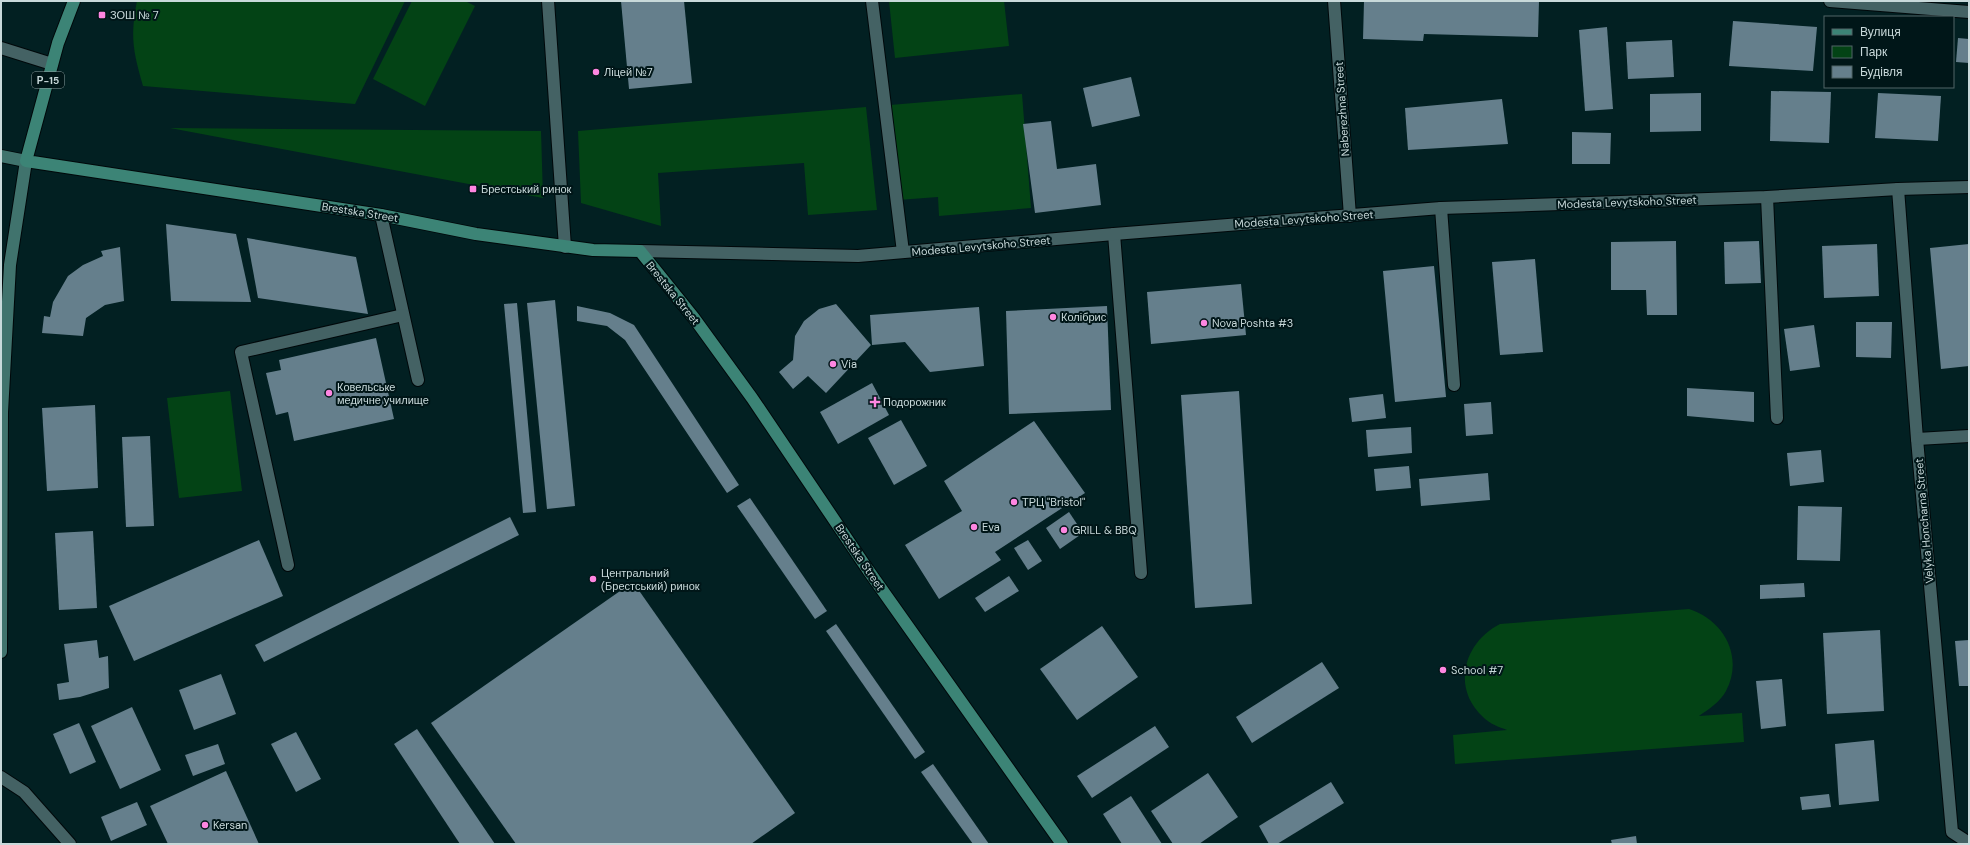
<svg xmlns="http://www.w3.org/2000/svg" width="1970" height="845" font-family="'DM Sans',sans-serif">
<style>
.green{fill:#034315}
.building{fill:#657f8c}
.lines{fill:none;stroke-linecap:round;stroke-linejoin:round}
.lane-casing{stroke:#00080a;stroke-width:14}
.street-casing{stroke:#00080a;stroke-width:14}
.secondary-casing{stroke:#00080a;stroke-width:14}
.primary-casing{stroke:#00080a;stroke-width:14}
.lane{stroke:#446264;stroke-width:12}
.street{stroke:#446264;stroke-width:12}
.secondary{stroke:#40736d;stroke-width:12}
.primary{stroke:#3c8476;stroke-width:12}
.poi-dot{fill:#fe86e1;stroke:#001618;stroke-width:1.5}
.labels{text-anchor:middle;stroke-width:4;stroke-linejoin:round;paint-order:stroke}
.shield{fill:#001618;stroke:#8c9ea0;stroke-width:1}
.shield-label{font-size:10px;font-weight:bold;fill:#c8d9da}
.poi-label{font-size:11px;fill:#c8d9da;stroke:#001618;text-anchor:start}
.street-label{font-size:11px;fill:#c8d9da;stroke:#001618}
</style>
<rect width="100%" height="100%" fill="#022022"/>
<!-- green -->
<g class="green">
<path d="M137,1h268l-50,103 -212,-18c-10,-35 -13,-49 -6,-85z"/>
<polygon points="412,1 465,1 475,6 425,106 373,79"/>
<polygon points="889,1 1004,1 1009,46 895,58"/>
<polygon points="1022,94 1031,208 939,216 938,197 898,200 890,105"/>
<polygon points="866,107 877,210 808,215 804,163 658,173 661,226 581,203 578,131"/>
<polygon points="170,128 541,131 543,198"/>
<polygon points="230,391 242,491 179,498 167,398"/>
<path d="M1689,609c35,11 55,48 37,82 -6,11 -17,18 -27,25l43,-3 2,29 -289,22 -2,-29 54,-5c-8,-3 -17,-6 -24,-13 -32,-29 -19,-75 17,-93z"/>
</g>
<!-- building -->
<g class="building">
<polygon points="621,1 684,1 692,83 629,89"/>
<polygon points="1364,1 1539,1 1538,37 1424,34 1423,41 1363,39"/>
<polygon points="1733,21 1817,27 1813,71 1729,66"/>
<polygon points="1607,27 1613,109 1585,111 1579,30"/>
<polygon points="1958,38 1969,39 1969,63 1956,62"/>
<polygon points="1672,40 1674,77 1628,79 1626,42"/>
<polygon points="1131,77 1140,116 1092,127 1083,88"/>
<polygon points="1771,91 1831,92 1829,143 1770,141"/>
<polygon points="1701,93 1701,131 1650,132 1650,94"/>
<polygon points="1878,93 1941,96 1938,141 1875,138"/>
<polygon points="1502,99 1508,144 1408,150 1405,108"/>
<polygon points="1051,121 1057,169 1096,164 1101,205 1035,213 1023,124"/>
<polygon points="1572,132 1611,133 1610,164 1572,164"/>
<polygon points="166,224 236,234 251,302 171,301"/>
<polygon points="247,238 356,257 368,314 258,298"/>
<polygon points="1676,241 1677,315 1647,315 1646,290 1611,290 1611,242"/>
<polygon points="1759,241 1761,283 1725,284 1724,242"/>
<polygon points="1877,244 1879,296 1824,298 1822,246"/>
<polygon points="1969,244 1969,366 1941,369 1930,248"/>
<polygon points="120,247 124,301 105,305 86,318 83,336 42,333 44,316 50,317 53,302 68,276 83,265 103,256 101,251"/>
<polygon points="1535,259 1543,352 1500,355 1492,262"/>
<polygon points="1434,266 1446,397 1395,402 1383,271"/>
<polygon points="1241,284 1246,335 1151,344 1147,292"/>
<polygon points="555,300 575,506 547,509 527,303"/>
<polygon points="517,303 536,512 523,513 504,304"/>
<polygon points="836,304 871,345 826,393 808,376 793,389 779,372 793,360 795,336 804,321 819,309"/>
<polygon points="577,306 610,313 634,325 739,485 727,493 625,340 607,326 577,321"/>
<polygon points="1107,306 1111,410 1009,414 1006,311"/>
<polygon points="979,307 984,366 930,372 905,342 872,345 870,315"/>
<polygon points="1856,322 1892,322 1891,358 1856,357"/>
<polygon points="1814,325 1820,367 1790,371 1784,329"/>
<polygon points="376,338 394,419 294,441 288,412 276,415 266,373 281,370 279,360"/>
<polygon points="872,383 889,415 838,444 820,412"/>
<polygon points="1687,388 1754,392 1754,422 1687,416"/>
<polygon points="1239,391 1252,604 1195,608 1181,395"/>
<polygon points="1383,394 1386,418 1352,422 1349,398"/>
<polygon points="1491,402 1493,434 1466,436 1464,404"/>
<polygon points="95,405 98,488 47,491 42,408"/>
<polygon points="901,420 927,466 894,485 868,438"/>
<polygon points="1034,421 1085,493 995,552 1001,560 939,599 905,545 962,511 944,481"/>
<polygon points="1411,427 1412,453 1368,457 1366,430"/>
<polygon points="150,436 154,526 126,527 122,437"/>
<polygon points="1821,450 1824,482 1790,486 1787,453"/>
<polygon points="1409,466 1411,488 1376,491 1374,469"/>
<polygon points="1488,473 1490,500 1421,506 1419,479"/>
<polygon points="750,498 827,611 815,619 737,506"/>
<polygon points="1798,506 1842,507 1840,561 1797,560"/>
<polygon points="1069,512 1083,533 1060,549 1046,528"/>
<polygon points="510,517 519,535 264,662 255,645"/>
<polygon points="93,531 97,608 59,610 55,533"/>
<polygon points="259,540 283,596 134,661 109,606"/>
<polygon points="1028,540 1042,561 1028,570 1014,548"/>
<polygon points="1009,576 1019,591 985,612 975,598"/>
<polygon points="633,582 795,813 751,844 516,844 431,723"/>
<polygon points="1804,583 1805,597 1760,599 1760,585"/>
<polygon points="836,624 925,752 915,759 826,631"/>
<polygon points="1102,626 1138,677 1077,720 1040,669"/>
<polygon points="1880,630 1884,711 1827,714 1823,633"/>
<polygon points="97,640 99,658 108,656 109,688 80,697 59,700 57,684 69,682 64,644"/>
<polygon points="1969,640 1969,686 1959,686 1955,641"/>
<polygon points="1322,662 1339,688 1252,743 1236,717"/>
<polygon points="221,674 236,714 194,730 179,690"/>
<polygon points="1782,679 1786,726 1761,729 1756,681"/>
<polygon points="132,707 161,770 120,789 91,726"/>
<polygon points="79,723 96,762 70,774 53,734"/>
<polygon points="1155,726 1169,747 1092,798 1077,776"/>
<polygon points="417,729 495,844 460,844 394,744"/>
<polygon points="296,732 321,779 296,792 271,744"/>
<polygon points="1874,740 1879,801 1839,805 1835,744"/>
<polygon points="218,744 225,764 193,776 185,755"/>
<polygon points="933,764 989,844 973,844 921,772"/>
<polygon points="226,771 259,844 168,844 150,806"/>
<polygon points="1208,773 1238,817 1199,844 1173,844 1151,811"/>
<polygon points="1331,782 1344,803 1277,844 1269,844 1259,826"/>
<polygon points="1829,794 1831,807 1802,810 1800,797"/>
<polygon points="1131,796 1162,844 1122,844 1103,814"/>
<polygon points="137,802 147,825 111,841 101,817"/>
<polygon points="1636,836 1637,844 1612,844 1611,840"/>
</g>
<g class="lines">
<defs>
<g id="lane">
<polyline points="548,1 565,247"/>
<polyline points="872,1 903,252"/>
<polyline points="1,48 52,64"/>
<polyline points="1767,197 1777,418"/>
<polyline points="1441,208 1454,385"/>
<polyline points="381,215 418,380"/>
<polyline points="1114,234 1141,573"/>
<polyline points="288,565 241,352 403,315"/>
</g>
<g id="street">
<polyline points="1334,1 1350,216"/>
<polyline points="1830,1 1969,12"/>
<polyline points="1898,189 1917,439 1952,832 1969,843"/>
<polyline points="640,251 858,256 1114,234 1441,208 1767,197 1898,189 1969,187"/>
<polyline points="1917,439 1969,436"/>
<polyline points="1,777 24,792 70,844"/>
</g>
<polyline id="secondary" points="1,156 26,161 10,265 2,412 1,652"/>
<polyline id="primary" points="74,1 58,43 26,161 381,215 476,234 593,250 640,251 694,318 752,398 868,570 1062,844"/>
</defs>
<!-- lane casing -->
<use href="#lane" class="lane-casing"/>
<!-- street casing -->
<use href="#street" class="street-casing"/>
<!-- secondary casing -->
<use href="#secondary" class="secondary-casing"/>
<!-- primary casing -->
<use href="#primary" class="primary-casing"/>
<!-- lane -->
<use href="#lane" class="lane"/>
<!-- street -->
<use href="#street" class="street"/>
<!-- secondary -->
<use href="#secondary" class="secondary"/>
<!-- primary -->
<use href="#primary" class="primary"/>
</g>
<!-- markers -->
<g class="poi-dot">
<rect x="98" y="11" width="8" height="8" rx="2"/>
<circle cx="596" cy="72" r="4"/>
<rect x="469" y="185" width="8" height="8" rx="2"/>
<circle cx="1053" cy="317" r="4"/>
<circle cx="1204" cy="323" r="4"/>
<circle cx="833" cy="364" r="4"/>
<circle cx="329" cy="393" r="4"/>
<path d="M873 396h4v4h4v4h-4v4h-4v-4h-4v-4h4z"/>
<circle cx="1014" cy="502" r="4"/>
<circle cx="974" cy="527" r="4"/>
<circle cx="1064" cy="530" r="4"/>
<circle cx="593" cy="579" r="4"/>
<circle cx="1443" cy="670" r="4"/>
<circle cx="205" cy="825" r="4"/>
</g>
<g class="labels">
<!-- shield labels -->
<rect class="shield" x="32" y="72" width="32" height="16" rx="3"/>
<g class="shield-label">
<text x="48" y="84">Р-15</text>
</g>
<!-- poi labels -->
<g class="poi-label">
<text x="110" y="19">ЗОШ № 7</text>
<text x="604" y="76">Ліцей №7</text>
<text x="481" y="193">Брестський ринок</text>
<text x="1061" y="321">Колібрис</text>
<text x="1212" y="327">Nova Poshta #3</text>
<text x="841" y="368">Via</text>
<text x="337" y="391">Ковельське<tspan x="337" dy="13">медичне училище</tspan></text>
<text x="883" y="406">Подорожник</text>
<text x="1022" y="506">ТРЦ "Bristol"</text>
<text x="982" y="531">Eva</text>
<text x="1072" y="534">GRILL &amp; BBQ</text>
<text x="601" y="577">Центральний<tspan x="601" dy="13">(Брестський) ринок</tspan></text>
<text x="1451" y="674">School #7</text>
<text x="213" y="829">Kersan</text>
</g>
<!-- street labels -->
<g class="street-label">
<text transform="translate(1342 109) rotate(-94)" y="4">Naberezhna Street</text>
<text transform="translate(1627 202) rotate(-2)" y="4">Modesta Levytskoho Street</text>
<text transform="translate(360 212) rotate(9)" y="4">Brestska Street</text>
<text transform="translate(1304 219) rotate(-4)" y="4">Modesta Levytskoho Street</text>
<text transform="translate(981 246) rotate(-5)" y="4">Modesta Levytskoho Street</text>
<text transform="translate(673 293) rotate(51)" y="4">Brestska Street</text>
<text transform="translate(1924 521) rotate(-95)" y="4">Velyka Honcharna Street</text>
<text transform="translate(860 557) rotate(56)" y="4">Brestska Street</text>
</g>
</g>
<!-- border -->
<rect width="1970" height="845" fill="none" stroke="#c8d9da" stroke-width="4"/>
<!-- legend -->
<rect x="1824" y="16" width="130" height="72" fill="#001618" stroke="#506466"/>
<rect x="1832" y="29" width="20" height="6" fill="#3c8476" stroke="#506466"/>
<text x="1860" y="36" font-size="12" fill="#c8d9da">Вулиця</text>
<rect x="1832" y="46" width="20" height="12" fill="#034315" stroke="#506466"/>
<text x="1860" y="56" font-size="12" fill="#c8d9da">Парк</text>
<rect x="1832" y="66" width="20" height="12" fill="#657f8c" stroke="#506466"/>
<text x="1860" y="76" font-size="12" fill="#c8d9da">Будівля</text>
</svg>
